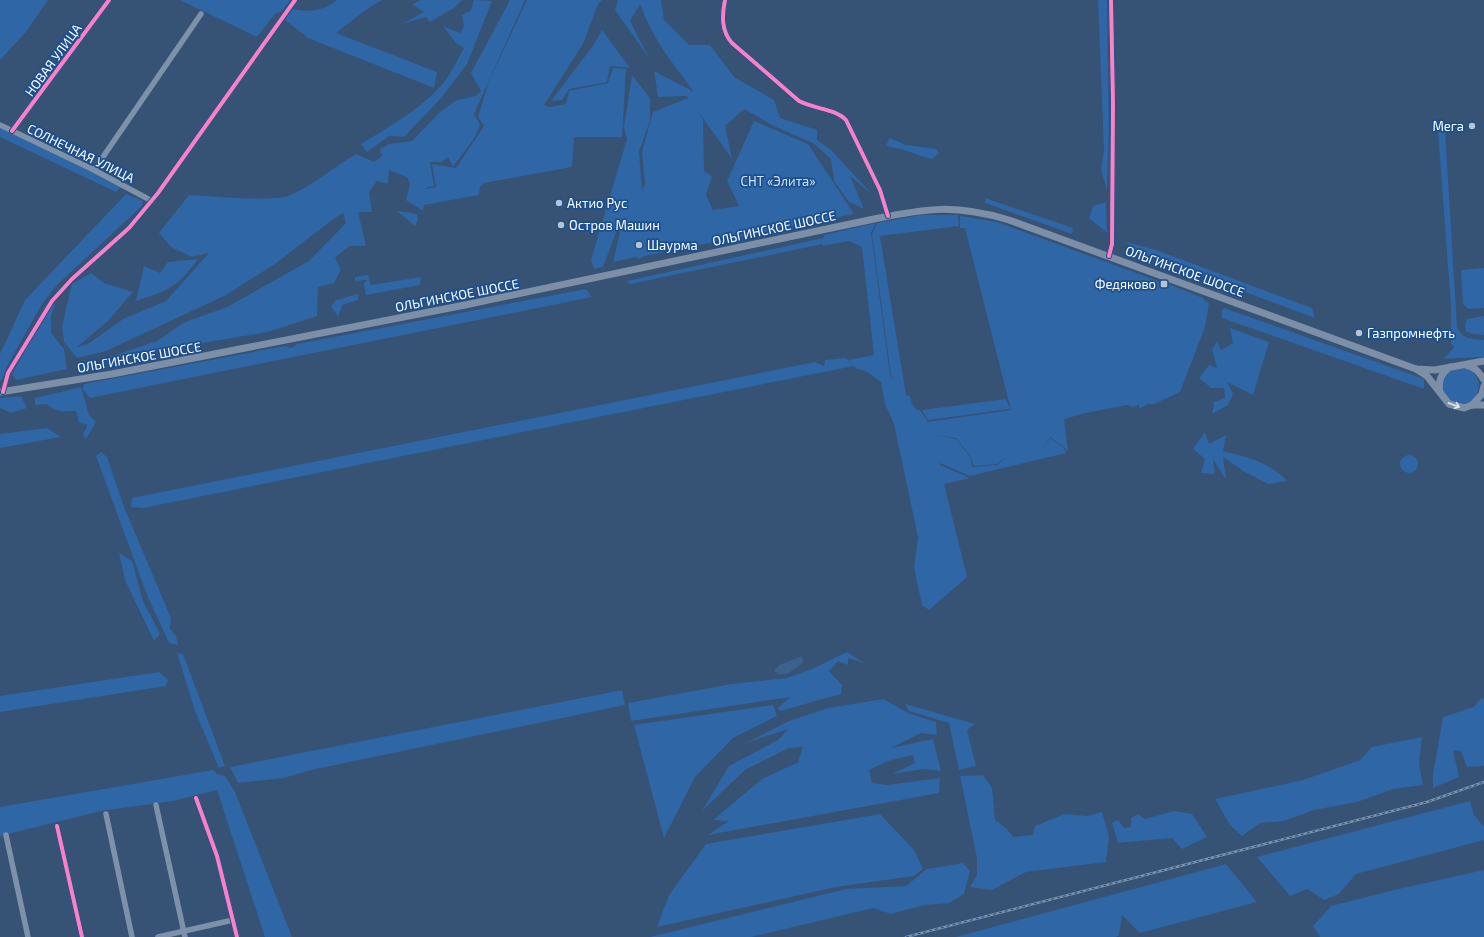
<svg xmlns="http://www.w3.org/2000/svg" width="1484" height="937" font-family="'Exo 2',sans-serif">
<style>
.green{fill:#2f66a5;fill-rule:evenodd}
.water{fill:#3b618d}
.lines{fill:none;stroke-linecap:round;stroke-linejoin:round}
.minor{stroke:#7d92a8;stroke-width:5.5}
.major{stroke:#7d8ea7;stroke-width:7}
.rail-casing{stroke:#7e92a7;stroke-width:2.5}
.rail{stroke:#1b4f8f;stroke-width:1;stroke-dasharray:3;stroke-linecap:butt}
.cycleway-casing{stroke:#1b4f8f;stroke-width:6}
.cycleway{stroke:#ff80c0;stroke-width:4}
.oneway{stroke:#e5e8ed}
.poi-dot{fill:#b9c2ce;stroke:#1b4f8f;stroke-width:1.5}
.labels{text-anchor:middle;stroke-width:3.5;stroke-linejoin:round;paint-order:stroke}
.street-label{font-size:13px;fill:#fff;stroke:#1b4f8f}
.poi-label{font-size:13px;fill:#fff;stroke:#1b4f8f;text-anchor:start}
.park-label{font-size:13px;fill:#cfe3fa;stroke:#1b4f8f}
</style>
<rect width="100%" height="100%" fill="#365274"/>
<!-- green -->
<g class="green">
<polygon points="0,0 48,0 26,32 0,60"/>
<polygon points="180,0 290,0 282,11 275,14 257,37"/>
<path d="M337,0h45l-15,9 -31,24 101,39 -3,16 -126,-50 -24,-19 9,-10c16,4 32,1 44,-9z"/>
<polygon points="421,0 462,0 454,8 430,22 426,17 402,24 424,12 412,4"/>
<path d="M474,0l18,1 -25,63 -25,33 -38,40 -15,-1 -22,16 -6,-8c28,-17 70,-41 88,-69 5,-8 10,-18 15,-27l-8,-5 -13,-17 17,7 4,-7 -2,-11 9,-5z"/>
<path d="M510,0h15l-51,114 6,11 -5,12 -22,30 -5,-10 -6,5h-12l4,24 -9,2v1l11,-2 -4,-23 24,4 28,-42 -6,-9 11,-36 38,-81h75l-4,4 -15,40 -39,61 6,2 16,-3 3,-13 39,-8 5,-15 13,1 -4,68h-48l-2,30 -88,16 -4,4 -1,8 -55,10 -1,6 -17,-11 4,-16 -3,-7 -18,-7 -1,14 -11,-3 -8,11 3,20h-14l8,34h-17l-14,12 6,12 -7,13 -16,4 -1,29 -49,16 -167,28 56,-19 26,-18 44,-16 82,-46 37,-38 -3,-10 -11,7 -57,44 -49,31 -120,56 -29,7 -13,-16 -2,-16 10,-42 19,-11 13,10 29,9 -25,29 -31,26 11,-3 35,-25 43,-18 43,-48 -17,4 -21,-10 -12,-14 30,-38c21,1 83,7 99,1 25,-10 45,-29 68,-42l18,8 8,-6 -2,-7 9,-5 23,-3 28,-29 17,-12 19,-4 5,-5 -10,-18z"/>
<path d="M618,0h43l3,20 25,25h21l24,32 40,23 6,18 37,12v10l14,10 42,45 -23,-19 14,33 -15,-7 -15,-21 -3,-22 -18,-16 -37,-16 -32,-18 -19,17 7,33 -34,-48 5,9 1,51 8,5 -6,19 7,15 26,-4 -12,-25 27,-60 54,23 46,70 -210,42 -5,3 -2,-2 -24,5 7,-29 -3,-3 -14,37 -9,2 -3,-9 36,-121 -3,-12 8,-52 18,23v22l-11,32 3,38 3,-6 -3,-32 11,-40 35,-14 -1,-2 -29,1 -4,-26 40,21c-22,-30 -41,-52 -54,-88l-10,17 19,37 -34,-48z"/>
<polygon points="1098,0 1107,0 1109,130 1107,190 1101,170 1104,150"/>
<polygon points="602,30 630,68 610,66 607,82 569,89 562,100 551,101 592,47"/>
<polygon points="0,128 122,186 116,192 0,137"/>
<path d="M1445,130l12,197c6,12 14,12 27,13v17h-2l-39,2 10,-10 1,-3 -3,-2v-37l-13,-176z"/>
<path d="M890,138l16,7 30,4 3,4 -7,6c-10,-2 -18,-6 -28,-9 -6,-3 -12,-1 -18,-5z"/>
<polygon points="126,194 143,201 142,206 57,285 42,304 7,366 2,380 0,381 0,354 25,300"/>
<polygon points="985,198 1073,228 1072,234 985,203"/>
<polygon points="1106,202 1107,233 1089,218 1093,206"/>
<polygon points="397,211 417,214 418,219 415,226"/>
<path d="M921,215h37l1,11 -79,10 26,159 4,1 2,8 5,6h3l8,12 83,-12 -46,-182h-5v-12l37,6 161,59 2,2 6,3 2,-2 35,14 2,3 4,2 -4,24 -25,65 -26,12h-6l-9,5v-4l-6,2 -6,-2 -41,8 -22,6 4,33 -4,-5 -14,-10 -8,12 8,-11 14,10 2,5 -96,23 -30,-13v2l30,13 -26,6 23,93 -38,33 -7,-5 -8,-37 4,-31 -24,-113 -9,-20 -4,-22 -15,-11 -9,-2 -3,-3 -711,142 -12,-1 1,-9 683,-136 9,4 1,-6 21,-2 6,6 -3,-4 25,-5 -12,-108 -13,-6 -26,5v-2l-193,40 -3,-3 196,-43v1l1,-4 52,-12 -5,10 19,142 5,7 -4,-7 -19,-141 5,-11zM935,435l21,3 15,19 3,9 23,-2 11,-8 -11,9 -25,2 -1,-9 -15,-19z"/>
<polygon points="1126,242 1156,250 1312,308 1315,318 1134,251"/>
<path d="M198,259c-22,29 -28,31 -62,42l8,-35 16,7 8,-11z"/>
<polygon points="1484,268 1484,308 1468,309 1463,304 1461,270"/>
<polygon points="368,275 371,285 421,277 420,285 366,295 364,284 367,280 355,281 355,277"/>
<polygon points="586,289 592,297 90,398 83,390 84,384 285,346 291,348 297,344"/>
<polygon points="358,294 358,300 342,305 338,317 331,306 336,300"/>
<polygon points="56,302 51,316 51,333 64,349 67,369 16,380 12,374 45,316"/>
<polygon points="1224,308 1424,379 1424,389 1222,318 1221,312"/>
<polygon points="1484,316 1484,335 1472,334 1466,331 1465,325 1467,319"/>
<polygon points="1230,328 1269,342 1253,395 1227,382 1233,394 1228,405 1212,414 1214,402 1225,398 1224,388 1211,388 1199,378 1209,365 1217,368 1212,350 1217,341 1221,350 1233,343"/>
<circle cx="1461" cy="386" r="18"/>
<path d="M81,387l8,28 7,7 -10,17 -3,-5 5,-9 -9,-3 -3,-11c-11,0 -21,2 -29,-7l-12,1v-7z"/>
<polygon points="21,396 27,408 11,413 0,408 0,398"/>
<polygon points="1006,399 1010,409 928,420 922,410"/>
<polygon points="47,428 61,437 0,448 0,434"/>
<path d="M1205,432l4,12 17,-9 -3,16c24,6 47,11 64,30l-19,3 -23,-12 -22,-15 3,23 -13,-21 2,15 -14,-1 4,-14 -12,-10z"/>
<polygon points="101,452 107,457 124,507 171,618 170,629 176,636 178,645 169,643 147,595 96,456"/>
<circle cx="1409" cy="464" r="9"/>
<polygon points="119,553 132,561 143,601 160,634 154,641 125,580"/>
<polygon points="847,652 864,663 848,658 848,665 838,661 829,671 842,685 841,694 780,711 777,708 791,697 631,721 628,703 732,684 787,678 812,669"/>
<polygon points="177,653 183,654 225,766 219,768 195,711"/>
<polygon points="159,672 168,680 166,686 0,712 0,696"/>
<polygon points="622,690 625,705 311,770 284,778 238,783 230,767"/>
<polygon points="1481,698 1484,699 1484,766 1467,767 1461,751 1453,750 1459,777 1433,788 1433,774 1443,717 1474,707"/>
<polygon points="883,699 910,714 936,722 937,735 921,733 891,748 933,739 941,771 924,769 892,774 915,763 913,755 888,761 869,770 872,783 887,785 940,778 939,793 708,835 729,821 713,820 762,779 801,761 798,762 803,747 789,748 745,770 702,811 729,766 778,740 788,729 746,743 789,721 828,708"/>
<polygon points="905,704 975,724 967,730 976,766 959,770 949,723 909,711"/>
<polygon points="773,705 777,716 733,738 695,777 664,838 634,725"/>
<polygon points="1422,737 1419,764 1423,785 1393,789 1357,802 1314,810 1284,821 1260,823 1242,836 1230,825 1215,799 1303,780 1360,760 1372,747"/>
<polygon points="213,770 217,774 225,776 235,792 292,937 265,937 217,790 173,801 101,811 0,836 0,807"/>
<polygon points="983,775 992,788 995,820 1007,829 1013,837 1033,835 1035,826 1065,814 1088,816 1102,812 1109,837 1106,862 1026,872 992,890 970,887 977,875 977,858 960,776"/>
<polygon points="1470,801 1474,815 1484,827 1484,840 1356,874 1339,894 1324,900 1307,889 1290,896 1257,857"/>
<polygon points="1174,811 1192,814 1207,837 1182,849 1172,838 1118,843 1112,823 1118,820 1124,828 1131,827 1131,818 1138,814 1145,819"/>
<polygon points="880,814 914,850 923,869 914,876 836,887 657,927 669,895 706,844"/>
<polygon points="963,863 970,871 964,894 949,903 924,905 891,914 873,908 751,937 650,937 846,889 906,886 927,869"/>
<polygon points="1226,864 1257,902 1140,933 1122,915 1119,935 1116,937 956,937"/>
<polygon points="1484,870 1484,937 1320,937 1313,926 1331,906 1394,890"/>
</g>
<!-- water -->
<polygon class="water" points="802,656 803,663 787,674 778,674 774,671 779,665"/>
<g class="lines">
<!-- minor -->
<g class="minor">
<path d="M725,0c-3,15 -4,31 7,43l67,58c15,8 37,8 47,19l34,70 8,26"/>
<polyline points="0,125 94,170 152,201"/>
<polyline points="12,131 109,0"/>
<polyline points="94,170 201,14"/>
<polyline points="1109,256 1112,244 1113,102 1111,0"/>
<polyline points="3,392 8,373 52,301 72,279 129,228 158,193 295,0"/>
<polyline points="196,798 217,856 237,937"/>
<polyline points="156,805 185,937"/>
<polyline points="106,814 132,937"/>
<polyline points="57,826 82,937"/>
<polyline points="6,835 28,937"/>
<polyline points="158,937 233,920"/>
</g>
<!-- major -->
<g class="major">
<path d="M1466,365c9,2 13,7 18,15"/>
<polyline points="1416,369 1427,376 1449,404 1464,408 1472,405 1484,405"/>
<path d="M0,392l112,-18 353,-69 409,-86c54,-11 81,-15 135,1l407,149 19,1 49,-9"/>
<path d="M1440,392c-2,-10 1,-19 10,-25"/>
<polyline points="1472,405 1482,394 1484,386"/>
</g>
<defs>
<polyline id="rail" points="906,937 1427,802 1484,782"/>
</defs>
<!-- rail casing -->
<use href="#rail" class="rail-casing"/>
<!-- rail -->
<use href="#rail" class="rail"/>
<defs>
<g id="cycleway">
<path d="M725,0c-3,15 -4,31 7,43l67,58c15,8 37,8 47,19l34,70 8,26"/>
<polyline points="12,131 109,0"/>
<polyline points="1109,256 1112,244 1113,102 1111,0"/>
<polyline points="3,392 8,373 52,301 72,279 129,228 158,193 295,0"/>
<polyline points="196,798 217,856 237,937"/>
<polyline points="57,826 82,937"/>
</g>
</defs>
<!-- cycleway casing -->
<use href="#cycleway" class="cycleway-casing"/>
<!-- cycleway -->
<use href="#cycleway" class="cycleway"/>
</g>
<!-- one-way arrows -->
<defs><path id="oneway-shaft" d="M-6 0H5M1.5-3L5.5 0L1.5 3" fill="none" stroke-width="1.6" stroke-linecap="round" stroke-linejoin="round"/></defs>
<use class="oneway" href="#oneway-shaft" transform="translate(1454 405) rotate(20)"/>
<!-- markers -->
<g class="poi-dot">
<circle cx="1472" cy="126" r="4"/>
<circle cx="559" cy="203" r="4"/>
<circle cx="561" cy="225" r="4"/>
<circle cx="639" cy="245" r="4"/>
<rect x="1160" y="280" width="8" height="8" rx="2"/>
<circle cx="1359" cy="333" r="4"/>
</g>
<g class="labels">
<!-- street labels -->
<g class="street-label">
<text transform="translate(53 60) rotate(-54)" y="5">НОВАЯ УЛИЦА</text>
<text transform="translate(81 153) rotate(26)" y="5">СОЛНЕЧНАЯ УЛИЦА</text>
<text transform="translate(774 228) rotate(-12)" y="5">ОЛЬГИНСКОЕ ШОССЕ</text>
<text transform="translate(1185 271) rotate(20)" y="5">ОЛЬГИНСКОЕ ШОССЕ</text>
<text transform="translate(457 295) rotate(-11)" y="5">ОЛЬГИНСКОЕ ШОССЕ</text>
<text transform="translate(139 357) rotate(-10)" y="5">ОЛЬГИНСКОЕ ШОССЕ</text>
</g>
<!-- poi labels -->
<g class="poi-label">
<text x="1464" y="131" text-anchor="end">Мега</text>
<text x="567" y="208">Актио Рус</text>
<text x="569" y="230">Остров Машин</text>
<text x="647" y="250">Шаурма</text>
<text x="1156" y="289" text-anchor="end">Федяково</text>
<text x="1367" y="338">Газпромнефть</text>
</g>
<!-- park labels -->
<g class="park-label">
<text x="778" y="186">СНТ «Элита»</text>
</g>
</g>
</svg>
